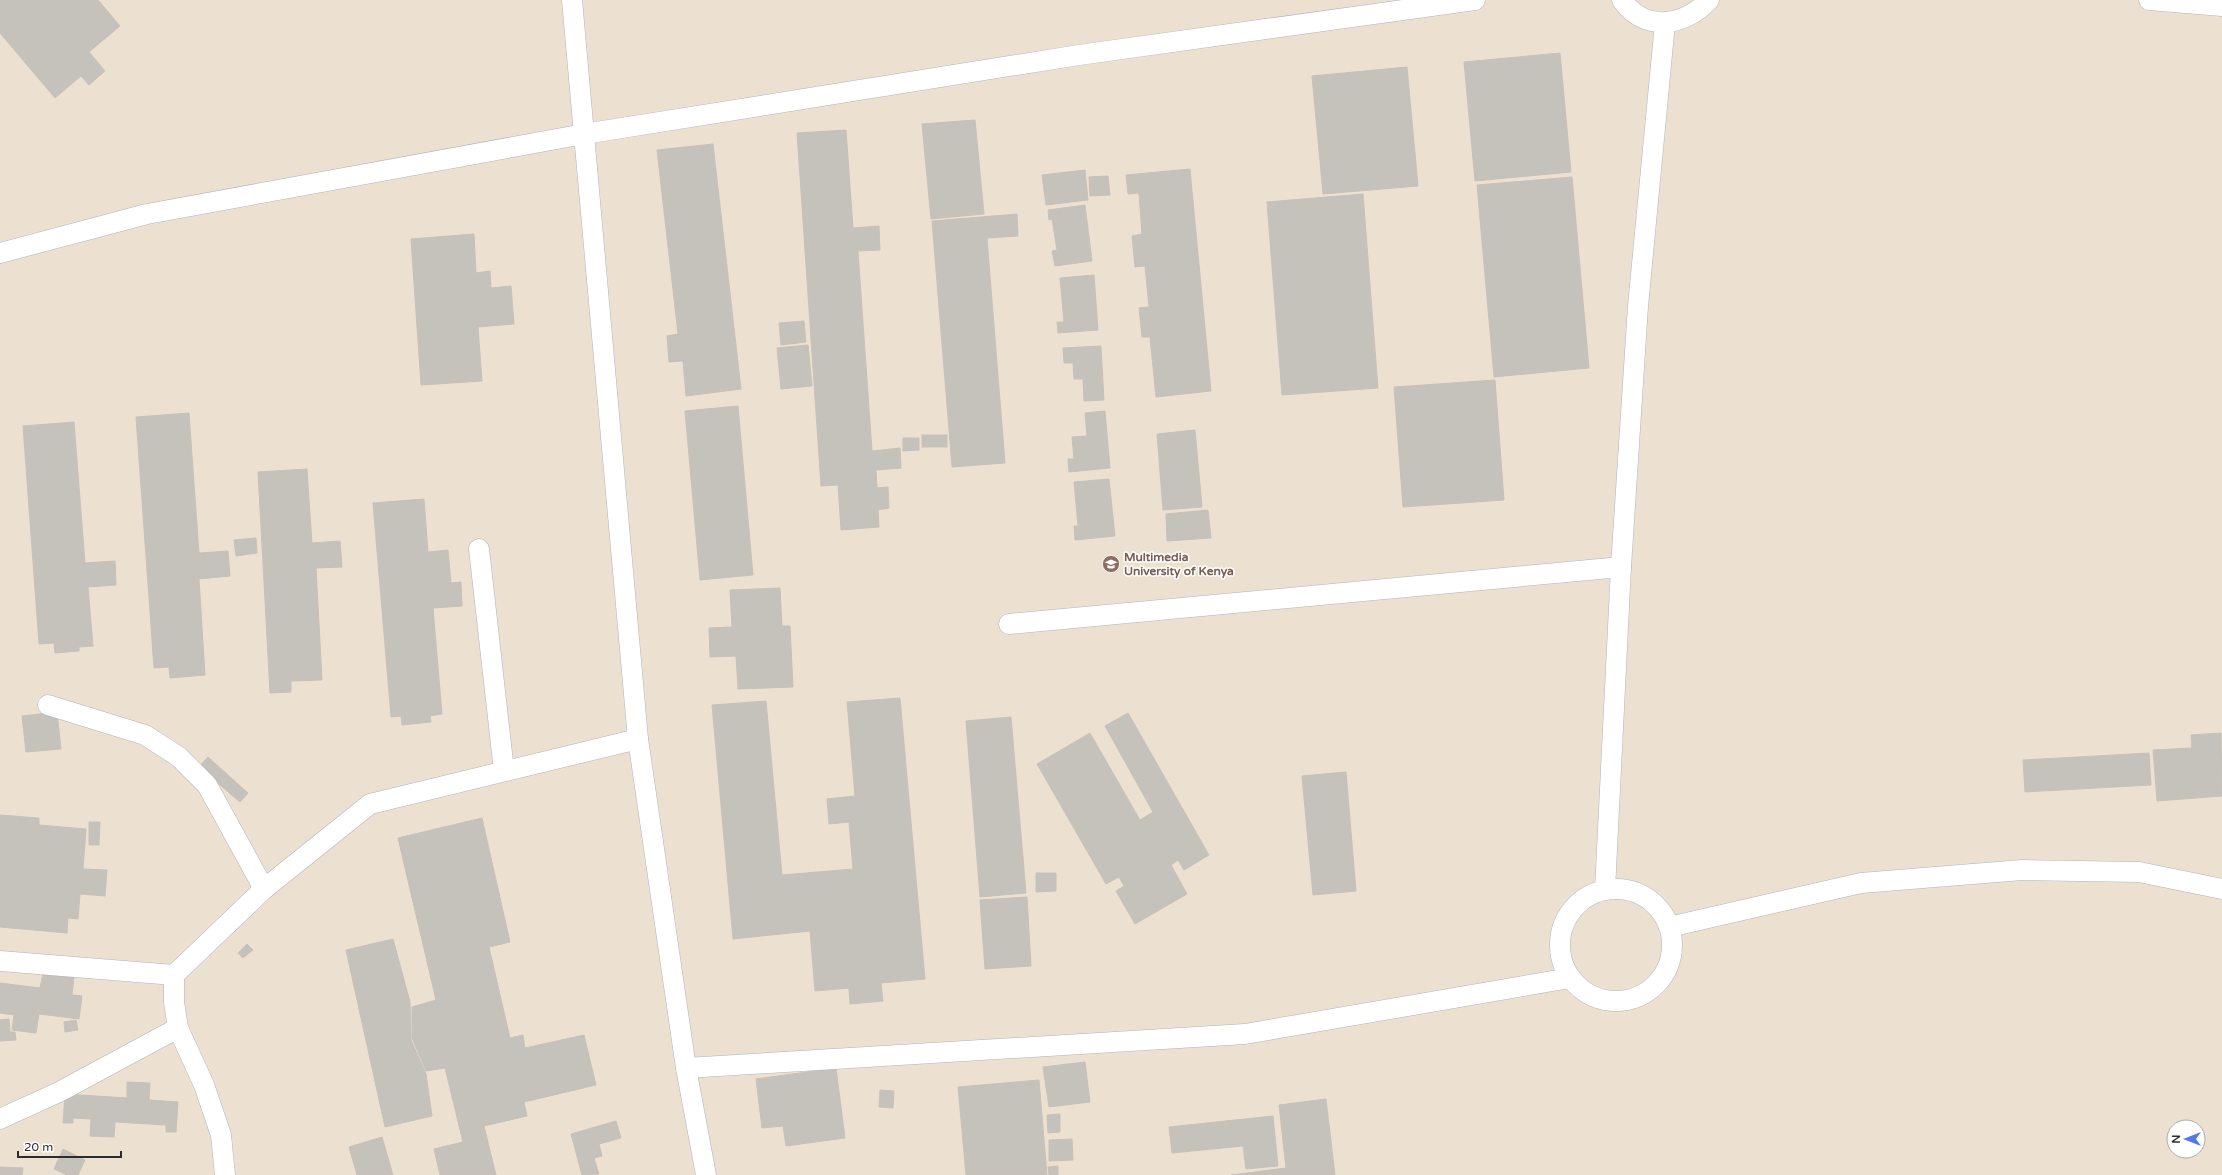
<svg xmlns="http://www.w3.org/2000/svg" width="2222" height="1175" font-family="'Varela Round',sans-serif">
<style>
.education{fill:#ece1d1;fill-rule:evenodd}
.building{fill:#c5c1bb;stroke:#c8c1b9}
.lines{fill:none;stroke-linecap:round;stroke-linejoin:round}
.lane-casing{stroke:#b0b3bb;stroke-width:21}
.lane{stroke:#fff;stroke-width:20}
.labels{text-anchor:middle;stroke-width:3;stroke-linejoin:round;paint-order:stroke}
.education-label{font-size:12px;font-weight:bold;fill:#785e54;stroke:#fff;text-anchor:start}
</style>
<rect width="100%" height="100%" fill="#ece6e0"/>
<!-- education -->
<path class="education" d="M0,0h2222v1175h-2222zM2174,1127h24v24h-24z"/>
<!-- building -->
<g class="building">
<polygon points="0,0 98,0 120,26 89,52 105,71 89,85 81,76 55,98 0,33"/>
<polygon points="1560,53 1571,172 1475,181 1464,62"/>
<polygon points="1407,67 1418,186 1323,194 1312,76"/>
<polygon points="975,120 984,214 931,219 922,124"/>
<polygon points="846,130 853,228 879,226 880,250 858,251 872,451 900,448 901,468 876,470 877,488 888,487 889,508 878,510 879,527 841,530 838,485 821,486 797,133"/>
<polygon points="713,144 741,389 686,396 683,361 669,362 667,336 678,334 657,150"/>
<polygon points="1190,169 1211,391 1156,397 1150,337 1142,337 1139,308 1149,307 1145,266 1135,267 1132,236 1142,234 1139,193 1128,194 1126,175"/>
<polygon points="1085,170 1088,200 1046,205 1042,175"/>
<polygon points="1108,176 1110,195 1090,196 1089,177"/>
<polygon points="1572,177 1589,368 1494,377 1477,185"/>
<polygon points="1363,194 1378,388 1282,395 1267,202"/>
<polygon points="1085,205 1092,261 1055,266 1052,251 1057,250 1052,219 1049,220 1048,210"/>
<polygon points="1017,214 1018,236 987,238 1005,463 952,467 932,221"/>
<polygon points="474,234 476,273 490,271 491,288 511,286 514,324 478,327 482,381 421,385 411,239"/>
<polygon points="1094,275 1098,330 1058,333 1057,322 1064,322 1060,278"/>
<polygon points="804,321 806,342 781,345 779,323"/>
<polygon points="808,345 812,386 781,389 777,348"/>
<polygon points="1101,346 1104,400 1084,401 1083,379 1074,379 1073,363 1064,363 1063,348"/>
<polygon points="1495,380 1504,500 1403,507 1394,387"/>
<polygon points="738,406 753,575 700,580 685,411"/>
<polygon points="1105,411 1110,468 1069,472 1068,459 1074,459 1072,437 1087,436 1085,413"/>
<polygon points="189,413 199,553 228,551 230,576 199,579 205,675 170,678 169,667 154,668 136,417"/>
<polygon points="74,422 85,563 115,561 116,585 88,587 93,646 79,647 79,651 55,653 54,643 39,644 23,426"/>
<polygon points="1195,430 1202,507 1163,510 1157,434"/>
<rect x="922" y="435" width="25" height="12"/>
<polygon points="903,438 919,438 919,450 903,451"/>
<polygon points="307,469 312,543 340,541 342,567 316,568 322,680 291,681 291,692 270,693 258,472"/>
<polygon points="1109,479 1115,536 1075,540 1074,526 1078,526 1074,482"/>
<polygon points="424,499 428,552 448,550 451,583 461,582 462,606 433,608 442,714 430,716 431,722 402,725 401,716 391,717 373,503"/>
<polygon points="1208,510 1211,538 1167,541 1166,514"/>
<polygon points="256,538 257,553 236,556 234,540"/>
<polygon points="780,588 782,626 790,626 793,687 738,689 736,656 710,657 709,628 732,627 730,590"/>
<polygon points="900,698 925,979 881,983 883,1001 850,1004 849,988 815,991 810,931 733,939 712,705 766,701 782,875 853,869 849,822 829,824 827,799 855,796 847,702"/>
<polygon points="57,712 61,749 26,752 22,716"/>
<polygon points="1128,713 1209,855 1184,870 1178,860 1171,865 1187,894 1135,924 1116,891 1124,886 1119,877 1106,884 1037,764 1090,733 1140,820 1153,812 1105,726"/>
<polygon points="1011,717 1026,893 980,897 966,721"/>
<polygon points="2221,733 2222,796 2157,801 2153,750 2192,748 2191,735"/>
<polygon points="2149,753 2151,785 2025,792 2023,760"/>
<polygon points="208,757 248,793 240,802 199,767"/>
<polygon points="1346,772 1356,891 1313,895 1302,776"/>
<polygon points="0,815 39,818 39,825 86,829 83,869 107,870 105,896 80,894 78,919 68,918 67,933 0,927"/>
<polygon points="482,818 510,942 489,947 510,1038 523,1035 525,1048 584,1035 596,1085 524,1102 527,1116 484,1126 496,1175 440,1175 434,1149 463,1142 445,1068 426,1071 412,1038 412,1007 436,1000 398,838"/>
<polygon points="89,822 100,822 99,845 89,845"/>
<polygon points="1036,873 1056,873 1056,891 1036,892"/>
<polygon points="1027,897 1031,966 985,969 980,900"/>
<polygon points="393,939 410,1002 411,1040 426,1074 432,1116 385,1127 346,950"/>
<polygon points="247,944 253,950 243,958 238,953"/>
<polygon points="43,973 74,977 72,995 82,996 79,1019 39,1014 36,1033 12,1030 14,1015 0,1013 0,983 40,988"/>
<polygon points="9,1019 10,1032 15,1032 16,1040 0,1041 0,1020"/>
<polygon points="76,1020 78,1030 65,1032 64,1022"/>
<polygon points="1085,1062 1090,1102 1049,1107 1043,1067"/>
<polygon points="836,1068 845,1138 786,1146 783,1126 762,1128 756,1079"/>
<polygon points="1039,1080 1047,1175 966,1175 958,1087"/>
<polygon points="127,1082 150,1083 149,1100 178,1102 176,1132 166,1132 166,1125 115,1122 114,1137 90,1136 91,1119 73,1118 73,1123 63,1123 65,1094 127,1098"/>
<polygon points="880,1090 894,1091 893,1108 879,1107"/>
<polygon points="1326,1099 1335,1175 1231,1175 1286,1168 1279,1105"/>
<polygon points="1060,1114 1060,1132 1048,1133 1047,1115"/>
<polygon points="1273,1116 1278,1166 1246,1169 1243,1146 1172,1153 1169,1127"/>
<polygon points="616,1121 621,1138 599,1144 602,1156 594,1158 599,1174 582,1175 571,1134"/>
<polygon points="382,1137 393,1175 357,1175 349,1147"/>
<polygon points="1072,1139 1073,1160 1049,1161 1049,1140"/>
<polygon points="63,1149 85,1160 78,1175 67,1175 54,1169"/>
<polygon points="1058,1166 1058,1175 1049,1175 1048,1167"/>
<polygon points="0,1167 23,1168 22,1175 0,1175"/>
</g>
<g class="lines">
<defs>
<g id="lane">
<polyline points="572,0 638,739 686,1068 706,1175"/>
<path d="M1622,0c23,33 62,26 87,0"/>
<polyline points="2149,0 2222,6"/>
<polyline points="0,253 147,214 584,134 1079,55 1475,0"/>
<polyline points="479,549 504,771"/>
<polyline points="1009,624 1621,567"/>
<polyline points="48,705 145,735 179,757 207,785 264,889"/>
<circle cx="1616" cy="945" r="56"/>
<polyline points="1605,890 1621,567 1638,306 1665,23"/>
<polyline points="1669,927 1861,883 2022,870 2139,872 2222,889"/>
<polyline points="0,961 174,975 264,889 370,804 638,739"/>
<polyline points="174,975 174,1002 178,1028 204,1085 221,1135 225,1175"/>
<polyline points="686,1068 1245,1034 1570,978"/>
<polyline points="0,1119 59,1092 178,1028"/>
</g>
</defs>
<!-- lane casing -->
<use href="#lane" class="lane-casing"/>
<!-- lane -->
<use href="#lane" class="lane"/>
</g>
<!-- icons -->
<defs>
<symbol id="university-disc" viewBox="-11 -11 22 22"><circle r="9.5" fill="#8d6e63" stroke="#fff"/><path d="M0-5L7-2L0 1L-7-2ZM-4 1L0 2.5L4 1V4Q0 6-4 4Z" fill="#fff"/></symbol>
</defs>
<g fill-rule="evenodd">
<use href="#university-disc" x="1101" y="554" width="20" height="20"/>
</g>
<g class="labels">
<!-- education labels -->
<g class="education-label">
<text x="1124" y="561">Multimedia<tspan x="1124" dy="14">University of Kenya</tspan></text>
</g>
</g>
<!-- north arrow -->
<g transform="translate(2186 1139) rotate(270)"><circle r="19" fill="#ffffff" stroke="#ababab"/>
<path d="M0-3L7 15L0 10L-7 15Z" fill="#4f7bea"/>
<text y="-6" font-size="11" font-weight="bold" text-anchor="middle" fill="#2c2c2c">N</text>
</g>
<!-- scale -->
<path d="M18 1151v6h103v-6" fill="none" stroke="#2c2c2c" stroke-width="2"/>
<text x="24" y="1151" font-size="12" fill="#2c2c2c" stroke="#ffffff" stroke-width="3" paint-order="stroke">20 m</text>
</svg>
